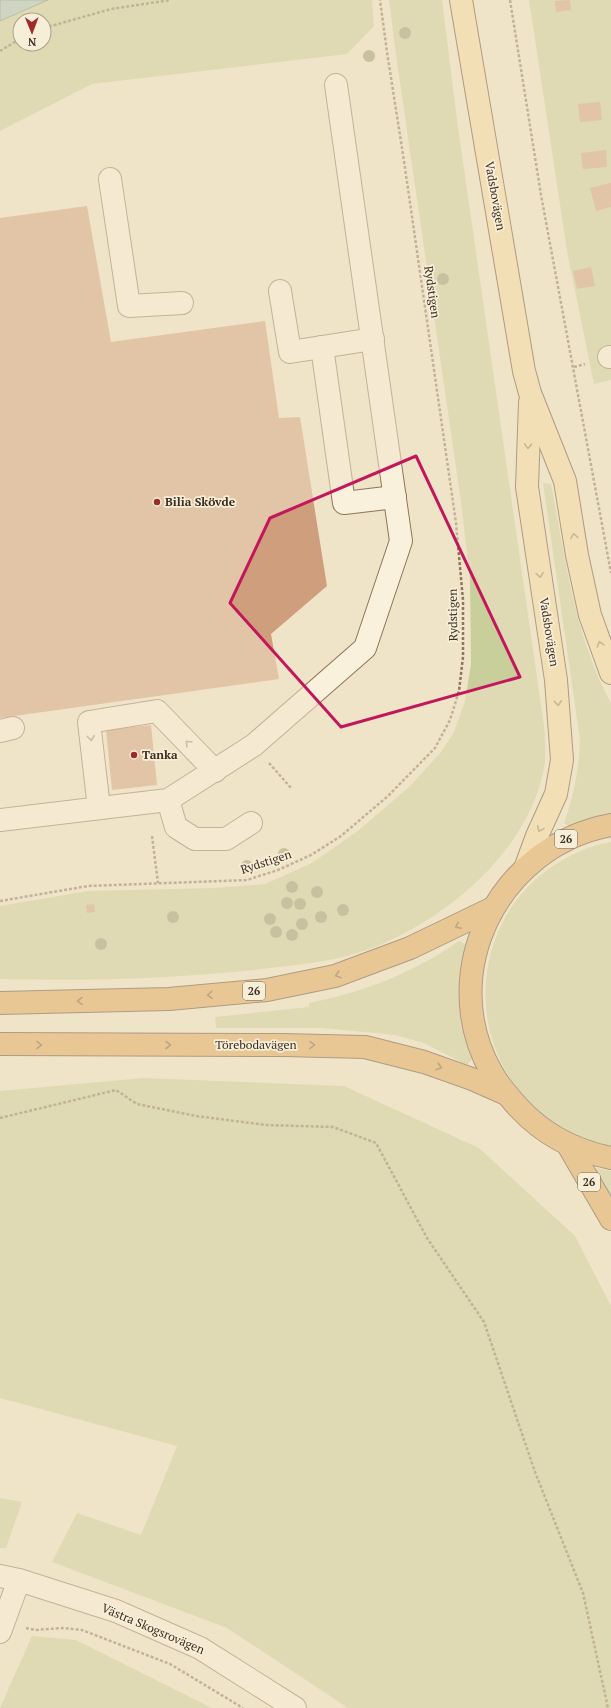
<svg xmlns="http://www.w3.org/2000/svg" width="611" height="1708" font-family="'PT Serif',serif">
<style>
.green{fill:#c9cf9b;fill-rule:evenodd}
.water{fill:#a9c4bc;stroke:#6f938a}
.building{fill:#cf9f7d}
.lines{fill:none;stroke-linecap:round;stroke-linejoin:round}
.minor-casing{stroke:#8d765c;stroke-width:24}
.major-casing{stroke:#5b4430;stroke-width:24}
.highway-casing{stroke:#5b4430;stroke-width:24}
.path{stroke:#8d765c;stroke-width:2.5;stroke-dasharray:3 2;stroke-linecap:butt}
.minor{stroke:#faf1dc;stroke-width:22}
.major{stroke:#f3d9a0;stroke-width:22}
.highway{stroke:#e0a458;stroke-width:22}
.tree{fill:#96986f}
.oneway{stroke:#988460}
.oneway2{stroke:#9c907e}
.oneway3{stroke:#7e5d36}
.marked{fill:none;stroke:#c2185b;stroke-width:3;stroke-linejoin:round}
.poi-dot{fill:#9e2a2b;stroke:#f7eed8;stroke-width:1.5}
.labels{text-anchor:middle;stroke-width:3.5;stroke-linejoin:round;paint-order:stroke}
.shield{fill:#f7eed8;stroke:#756857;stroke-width:1}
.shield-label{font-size:11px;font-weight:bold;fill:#3d2e20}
.street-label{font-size:12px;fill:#3d2e20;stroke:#f7eed8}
.poi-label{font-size:12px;font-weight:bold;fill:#3d2e20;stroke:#f7eed8;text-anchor:start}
</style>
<rect width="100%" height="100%" fill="#f0e4c8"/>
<!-- green -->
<g class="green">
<path d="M48,0h324l2,26 -27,28 -255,30 -92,47v-110zM20,20h24v24h-24z"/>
<path d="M389,0h53l15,120 88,613c0,9 1,20 0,30 -14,88 -101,160 -181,188 -33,11 -68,14 -102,18 -87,10 -175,12 -262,10v-73l88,-15 127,-3 50,-4 47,-21 47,-33 51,-44 31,-34 13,-20 11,-31 6,-37 -1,-86 -9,-76 -65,-447z"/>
<polygon points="529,0 611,0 611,380 594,384 567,251"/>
<path d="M543,483l8,1c14,72 24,154 60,219v114l-39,11 -8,-5c10,-28 15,-54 16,-83z"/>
<path d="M611,842v304c-22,-5 -43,-13 -61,-26 -86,-61 -86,-192 0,-252 18,-12 39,-23 61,-26z"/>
<path d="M459,941l9,4 1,101 4,12 -6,7 -43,-22 -29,-8 -74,-7h-105l-1,-11 94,-10v-4c57,-12 102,-29 150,-62z"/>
<polygon points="144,1078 344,1086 479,1148 575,1236 611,1306 611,1708 348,1708 227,1628 52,1562 77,1513 141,1535 177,1446 0,1398 0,1091"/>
<polygon points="596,1168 611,1171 611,1198 595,1172"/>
<polygon points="0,1498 22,1502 6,1548 0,1548"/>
<polygon points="32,1636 76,1640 212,1708 0,1708"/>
</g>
<!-- water -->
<polygon class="water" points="0,0 48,0 0,21"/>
<!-- building -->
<g class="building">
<polygon points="570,0 571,10 556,12 555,1"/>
<polygon points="600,102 602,120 580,122 578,104"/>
<polygon points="606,150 607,167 583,169 581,153"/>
<polygon points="611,183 611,207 596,211 590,188"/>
<polygon points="87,206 111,342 265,321 279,418 300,417 327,586 271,634 279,679 0,718 0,218"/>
<polygon points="591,267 595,286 577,289 573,271"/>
<polygon points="151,725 157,785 112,790 106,730"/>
<polygon points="94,904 95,912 87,913 86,905"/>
</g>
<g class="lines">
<defs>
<g id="minor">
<polyline points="110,179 129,306 182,303"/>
<polyline points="280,291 290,352 373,339"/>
<polyline points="322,347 344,503 395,497"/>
<polyline points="609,357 611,357"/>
<polyline points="0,731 13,728"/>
<polyline points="168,800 176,827 195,839 226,839 251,823"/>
<polyline points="99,808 89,722 157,711 215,771"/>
<polyline points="0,820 168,800 254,745 365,648 401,541 336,85"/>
<polyline points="0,1576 19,1580 116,1611 200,1648 295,1708"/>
<polyline points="0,1632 19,1580"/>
</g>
<g id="major">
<polyline points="461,0 524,371 530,393 565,481 577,555 590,615 611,673"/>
<polyline points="526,866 537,836 556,794 562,760 556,680 527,487 530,402"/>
</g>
<g id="highway">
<path d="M611,825c-111,20 -177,147 -119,248 7,13 17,24 27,35 25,27 57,43 92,50"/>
<polyline points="0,1003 169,999 267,990 335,976 410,948 493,908"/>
<polyline points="0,1044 283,1045 365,1047 424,1062 472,1079 504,1093"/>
<polyline points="568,1145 611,1219"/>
</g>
</defs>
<!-- minor casing -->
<use href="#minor" class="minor-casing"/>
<!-- major casing -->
<use href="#major" class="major-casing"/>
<!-- highway casing -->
<use href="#highway" class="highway-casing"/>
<!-- path -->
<g class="path">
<polyline points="510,0 541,195 611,573"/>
<polyline points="44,28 111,9 170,0"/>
<polyline points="0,51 20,39"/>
<polyline points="574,367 585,364"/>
<polyline points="269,763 291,788"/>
<polyline points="152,836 158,883"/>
<polyline points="0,901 88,886 247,880 278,870 311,855 341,836 388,796 435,748 450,720 459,691 463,657 463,600 456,523 404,161 387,52 380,0"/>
<polyline points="0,1118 116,1090 137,1104 196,1116 266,1125 333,1127 376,1143 427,1238 484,1322 535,1472 583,1593 608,1708"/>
<polyline points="26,1628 35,1630 63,1628 82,1630 170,1664 243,1708"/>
</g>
<!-- minor -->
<use href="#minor" class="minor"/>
<!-- major -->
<use href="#major" class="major"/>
<!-- highway -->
<use href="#highway" class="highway"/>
</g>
<!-- trees -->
<g class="tree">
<circle cx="405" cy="33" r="6"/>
<circle cx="369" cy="56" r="6"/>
<circle cx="443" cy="279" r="6"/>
<circle cx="284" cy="854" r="6"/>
<circle cx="247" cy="866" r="6"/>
<circle cx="292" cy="887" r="6"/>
<circle cx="317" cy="892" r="6"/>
<circle cx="287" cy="903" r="6"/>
<circle cx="300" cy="904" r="6"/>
<circle cx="343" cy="910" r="6"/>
<circle cx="173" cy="917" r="6"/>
<circle cx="321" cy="917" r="6"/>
<circle cx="270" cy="919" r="6"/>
<circle cx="302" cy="924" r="6"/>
<circle cx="276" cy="932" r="6"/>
<circle cx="292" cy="935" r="6"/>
<circle cx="101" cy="944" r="6"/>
</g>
<!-- one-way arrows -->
<defs><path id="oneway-chevron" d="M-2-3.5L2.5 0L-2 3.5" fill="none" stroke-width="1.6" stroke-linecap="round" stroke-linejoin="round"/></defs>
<g class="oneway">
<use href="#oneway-chevron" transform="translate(528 446) rotate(92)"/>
<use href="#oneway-chevron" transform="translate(574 536) rotate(-99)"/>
<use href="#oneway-chevron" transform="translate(540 575) rotate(81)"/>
<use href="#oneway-chevron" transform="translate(600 644) rotate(-109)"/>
<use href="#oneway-chevron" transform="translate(558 703) rotate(86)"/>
<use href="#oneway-chevron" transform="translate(540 829) rotate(114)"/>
</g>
<g class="oneway2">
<use href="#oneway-chevron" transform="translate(91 738) rotate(83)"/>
<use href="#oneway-chevron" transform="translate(188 743) rotate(-134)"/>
</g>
<g class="oneway3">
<use href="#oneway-chevron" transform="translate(458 926) rotate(153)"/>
<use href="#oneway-chevron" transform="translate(338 975) rotate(162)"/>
<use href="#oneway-chevron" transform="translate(210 995) rotate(175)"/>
<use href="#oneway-chevron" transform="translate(80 1001) rotate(179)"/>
<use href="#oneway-chevron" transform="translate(39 1045) rotate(1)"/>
<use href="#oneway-chevron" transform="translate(168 1045)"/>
<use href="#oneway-chevron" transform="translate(312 1045) rotate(1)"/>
<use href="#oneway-chevron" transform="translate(439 1067) rotate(18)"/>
</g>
<!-- marked area -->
<path d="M0 0H611V1708H0ZM416,456l104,221 -179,50 -111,-124 40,-85z" fill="#f0e4c8" fill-opacity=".55" fill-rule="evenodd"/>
<path class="marked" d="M416,456l104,221 -179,50 -111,-124 40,-85z"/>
<!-- markers -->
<g class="poi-dot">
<circle cx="157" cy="502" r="4"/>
<circle cx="134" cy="755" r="4"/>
</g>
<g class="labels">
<!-- shield labels -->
<g class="shield">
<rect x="555" y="830" width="22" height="18" rx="3"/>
<rect x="243" y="982" width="22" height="18" rx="3"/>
<rect x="578" y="1173" width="22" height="18" rx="3"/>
</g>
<g class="shield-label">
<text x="566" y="843">26</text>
<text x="254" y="995">26</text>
<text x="589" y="1186">26</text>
</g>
<!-- street labels -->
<g class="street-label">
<text transform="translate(495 196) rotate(80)" y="4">Vadsbovägen</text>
<text transform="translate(432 292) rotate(82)" y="4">Rydstigen</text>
<text transform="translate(453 615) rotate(-91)" y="4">Rydstigen</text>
<text transform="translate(549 632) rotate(81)" y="4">Vadsbovägen</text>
<text transform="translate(266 862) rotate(-18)" y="4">Rydstigen</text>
<text x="256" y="1049">Törebodavägen</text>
<text transform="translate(153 1629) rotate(23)" y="4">Västra Skogsrovägen</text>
</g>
<!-- poi labels -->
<g class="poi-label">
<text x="165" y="506">Bilia Skövde</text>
<text x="142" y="759">Tanka</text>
</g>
</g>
<!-- north arrow -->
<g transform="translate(32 32) rotate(179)"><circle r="19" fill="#f7eed8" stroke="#ada18e"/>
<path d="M0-3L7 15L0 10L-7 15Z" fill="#9e2a2b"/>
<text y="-6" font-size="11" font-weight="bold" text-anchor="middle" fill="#3d2e20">N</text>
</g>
</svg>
